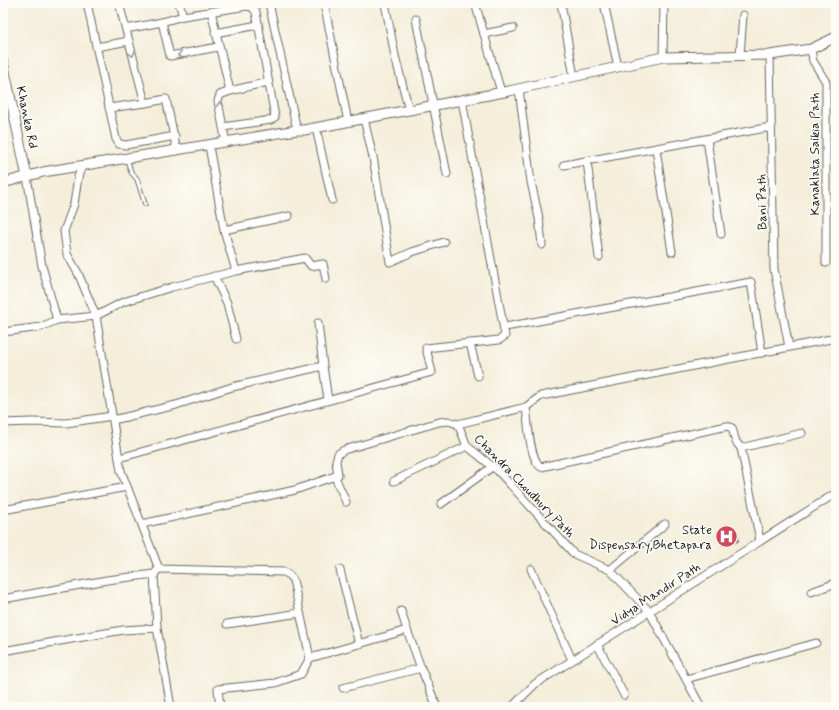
<svg xmlns="http://www.w3.org/2000/svg" width="839" height="710" font-family="Mynerve,sans-serif">
<style>
.building{fill:url(#building-back-hatch)}
.lines{fill:none;stroke-linecap:round;stroke-linejoin:round}
.service-casing{stroke:#68665e;stroke-width:5.5}
.minor-casing{stroke:#68665e;stroke-width:9}
.tertiary-casing{stroke:#68665e;stroke-width:11}
.service{stroke:#fff;stroke-width:3.5}
.minor{stroke:#fff;stroke-width:7}
.tertiary{stroke:#fff;stroke-width:9}
.oneway{stroke:#999}
.labels{text-anchor:middle;stroke-width:3.5;stroke-linejoin:round;paint-order:stroke}
.street-label{font-size:13px;fill:#1c1c1c;stroke:#fdfcf7}
.poi-label{font-size:13px;fill:#1c1c1c;stroke:#fdfcf7;text-anchor:end}
</style>
<defs>
<pattern id="building-back-hatch" width="6" height="6" patternUnits="userSpaceOnUse"><rect width="6" height="6" fill="#d995bb"/><path d="M-1 5l2 2M0 0l6 6M5-1l2 2" fill="none" stroke="#af7997"/></pattern>
</defs>
<rect width="100%" height="100%" fill="#fdfcf7"/>
<filter id="ink" filterUnits="userSpaceOnUse"><feTurbulence type="fractalNoise" baseFrequency=".025" numOctaves="2"/><feDisplacementMap in="SourceGraphic" scale="8" xChannelSelector="R" yChannelSelector="G"/><feConvolveMatrix kernelMatrix="1 2 1 2 8 2 1 2 1" color-interpolation-filters="sRGB"/></filter>
<filter id="wash" filterUnits="userSpaceOnUse"><feTurbulence type="fractalNoise" baseFrequency=".012" numOctaves="4" result="noise"/><feDisplacementMap in="SourceGraphic" scale="16" xChannelSelector="R" yChannelSelector="G"/><feGaussianBlur stdDeviation="0.9" result="paint"/><feColorMatrix in="noise" values="0 0 0 0 0 0 0 0 0 0 0 0 0 0 0 0 0 1.4 0 .05"/><feComposite in="paint" operator="in"/></filter>
<g filter="url(#wash)">
<rect width="100%" height="100%" fill="#f4eeda"/>
<g id="blocks">
<!-- building -->
<polygon class="building" points="736,530 738,541 722,545 719,534"/>
</g>
</g>
<g filter="url(#ink)">
<use href="#blocks" fill-opacity="0" stroke="#68665e" stroke-width="1"/>
<g class="lines">
<defs>
<polyline id="service" points="127,159 131,172 137,179 145,204"/>
<g id="minor">
<polyline points="87,3 116,139 119,144 126,145 175,136"/>
<polyline points="119,3 145,103 166,99 177,151"/>
<polyline points="179,3 183,16 247,6 252,7 256,12 275,117 271,120 223,127"/>
<polyline points="269,3 297,130"/>
<polyline points="324,3 348,122"/>
<polyline points="385,3 395,56 409,110"/>
<polyline points="475,3 501,92"/>
<polyline points="561,3 574,77"/>
<polyline points="604,3 618,67"/>
<polyline points="211,11 230,91 220,95 218,101 226,143"/>
<polyline points="416,19 447,174"/>
<polyline points="162,22 183,16"/>
<polyline points="126,29 162,22 170,56 218,47"/>
<polyline points="215,33 258,25"/>
<polyline points="484,34 513,28"/>
<polyline points="96,47 129,41"/>
<polyline points="811,49 813,61 826,82 826,263"/>
<polyline points="740,55 743,15"/>
<polyline points="770,55 774,269 789,347"/>
<polyline points="663,57 664,3"/>
<polyline points="519,89 531,182 539,218 542,245"/>
<polyline points="230,91 268,82"/>
<polyline points="109,108 145,103"/>
<polyline points="364,119 373,157 390,262 412,252 444,242"/>
<polyline points="316,128 332,200"/>
<polyline points="707,139 721,234"/>
<polyline points="656,149 672,252"/>
<polyline points="587,161 599,257"/>
<polyline points="564,165 771,127"/>
<polyline points="82,166 78,177 74,204 64,231 67,254 78,273 96,316 123,302 172,287 236,271 224,230 209,146"/>
<polyline points="27,177 42,266 57,320 96,316 121,471 159,569 284,572 288,574 293,580 310,658 301,674 275,683 218,689 220,707"/>
<polyline points="224,230 289,216"/>
<polyline points="236,271 305,258 311,266 323,264 326,279"/>
<polyline points="214,276 227,303 236,339"/>
<polyline points="505,327 751,282 762,353"/>
<polyline points="3,332 41,327 57,320"/>
<polyline points="470,343 478,376"/>
<polyline points="323,366 328,400"/>
<path d="M526,407c2,13 3,52 15,60l186,-41 5,2 4,14 5,6 19,92"/>
<polyline points="113,420 176,405 232,387 323,366 318,323"/>
<polyline points="3,423 32,422 66,423 112,416"/>
<polyline points="741,448 802,433"/>
<polyline points="119,458 432,372 426,348 499,340 505,336 462,100"/>
<polyline points="335,477 346,502"/>
<polyline points="394,481 467,446"/>
<polyline points="441,504 492,467"/>
<polyline points="3,510 127,487"/>
<polyline points="142,524 295,490 338,475 336,461 338,454 344,450 439,422 448,421 458,424"/>
<polyline points="531,569 572,660"/>
<polyline points="340,570 359,644 407,630 421,668 437,707"/>
<polyline points="610,570 665,524"/>
<polyline points="154,574 157,628 171,707"/>
<polyline points="811,592 836,583"/>
<polyline points="3,599 107,580 154,574 159,569"/>
<polyline points="401,611 407,630"/>
<polyline points="227,624 300,613"/>
<polyline points="597,644 624,695"/>
<polyline points="3,651 123,630 157,628"/>
<polyline points="310,658 359,644"/>
<polyline points="686,679 816,643"/>
<polyline points="343,688 421,668"/>
<polyline points="512,707 535,684 836,493"/>
<polyline points="701,707 649,611 610,570 574,554 498,471 467,446 458,424 526,407 541,396 836,338"/>
</g>
<g id="tertiary">
<polyline points="3,62 27,177"/>
<polyline points="3,183 43,172 297,130 304,130 509,91 663,57 770,55 811,49 836,37"/>
</g>
</defs>
<!-- service casing -->
<use href="#service" class="service-casing"/>
<!-- minor casing -->
<use href="#minor" class="minor-casing"/>
<!-- tertiary casing -->
<use href="#tertiary" class="tertiary-casing"/>
<!-- service -->
<use href="#service" class="service"/>
<!-- minor -->
<use href="#minor" class="minor"/>
<!-- tertiary -->
<use href="#tertiary" class="tertiary"/>
</g>
<!-- one-way arrows -->
<defs><path id="oneway-chevron" d="M-2-3.5L2.5 0L-2 3.5" fill="none" stroke-width="1.6" stroke-linecap="round" stroke-linejoin="round"/></defs>
<g class="oneway">
<use href="#oneway-chevron" transform="translate(132 54) rotate(75)"/>
<use href="#oneway-chevron" transform="translate(180 55) rotate(170)"/>
<use href="#oneway-chevron" transform="translate(220 104) rotate(-94)"/>
</g>
</g>
<!-- icons -->
<defs>
<symbol id="hospital-disc" viewBox="-11 -11 22 22"><circle r="9.5" fill="#d1495b" stroke="#fdfcf7"/><path d="M-5-5h3v3.5h4V-5h3V5h-3V1.5h-4V5h-3Z" fill="#fff"/></symbol>
</defs>
<g fill-rule="evenodd">
<use href="#hospital-disc" x="714" y="524" width="25" height="25"/>
</g>
<g class="labels">
<!-- street labels -->
<g class="street-label">
<text transform="translate(28 117) rotate(78)" y="5">Khanka Rd</text>
<text transform="translate(814 154) rotate(-90)" y="5">Kanaklata Saikia Path</text>
<text transform="translate(761 202) rotate(-91)" y="5">Bani Path</text>
<text transform="translate(525 485) rotate(46)" y="5">Chandra Choudhury Path</text>
<text transform="translate(655 593) rotate(-33)" y="5">Vidya Mandir Path</text>
</g>
<!-- poi labels -->
<g class="poi-label">
<text x="712" y="534">State<tspan x="712" dy="15">Dispensary,Bhetapara</tspan></text>
</g>
</g>
<!-- margin -->
<rect width="839" height="710" fill="none" stroke="#fdfcf7" stroke-width="16"/>
</svg>
